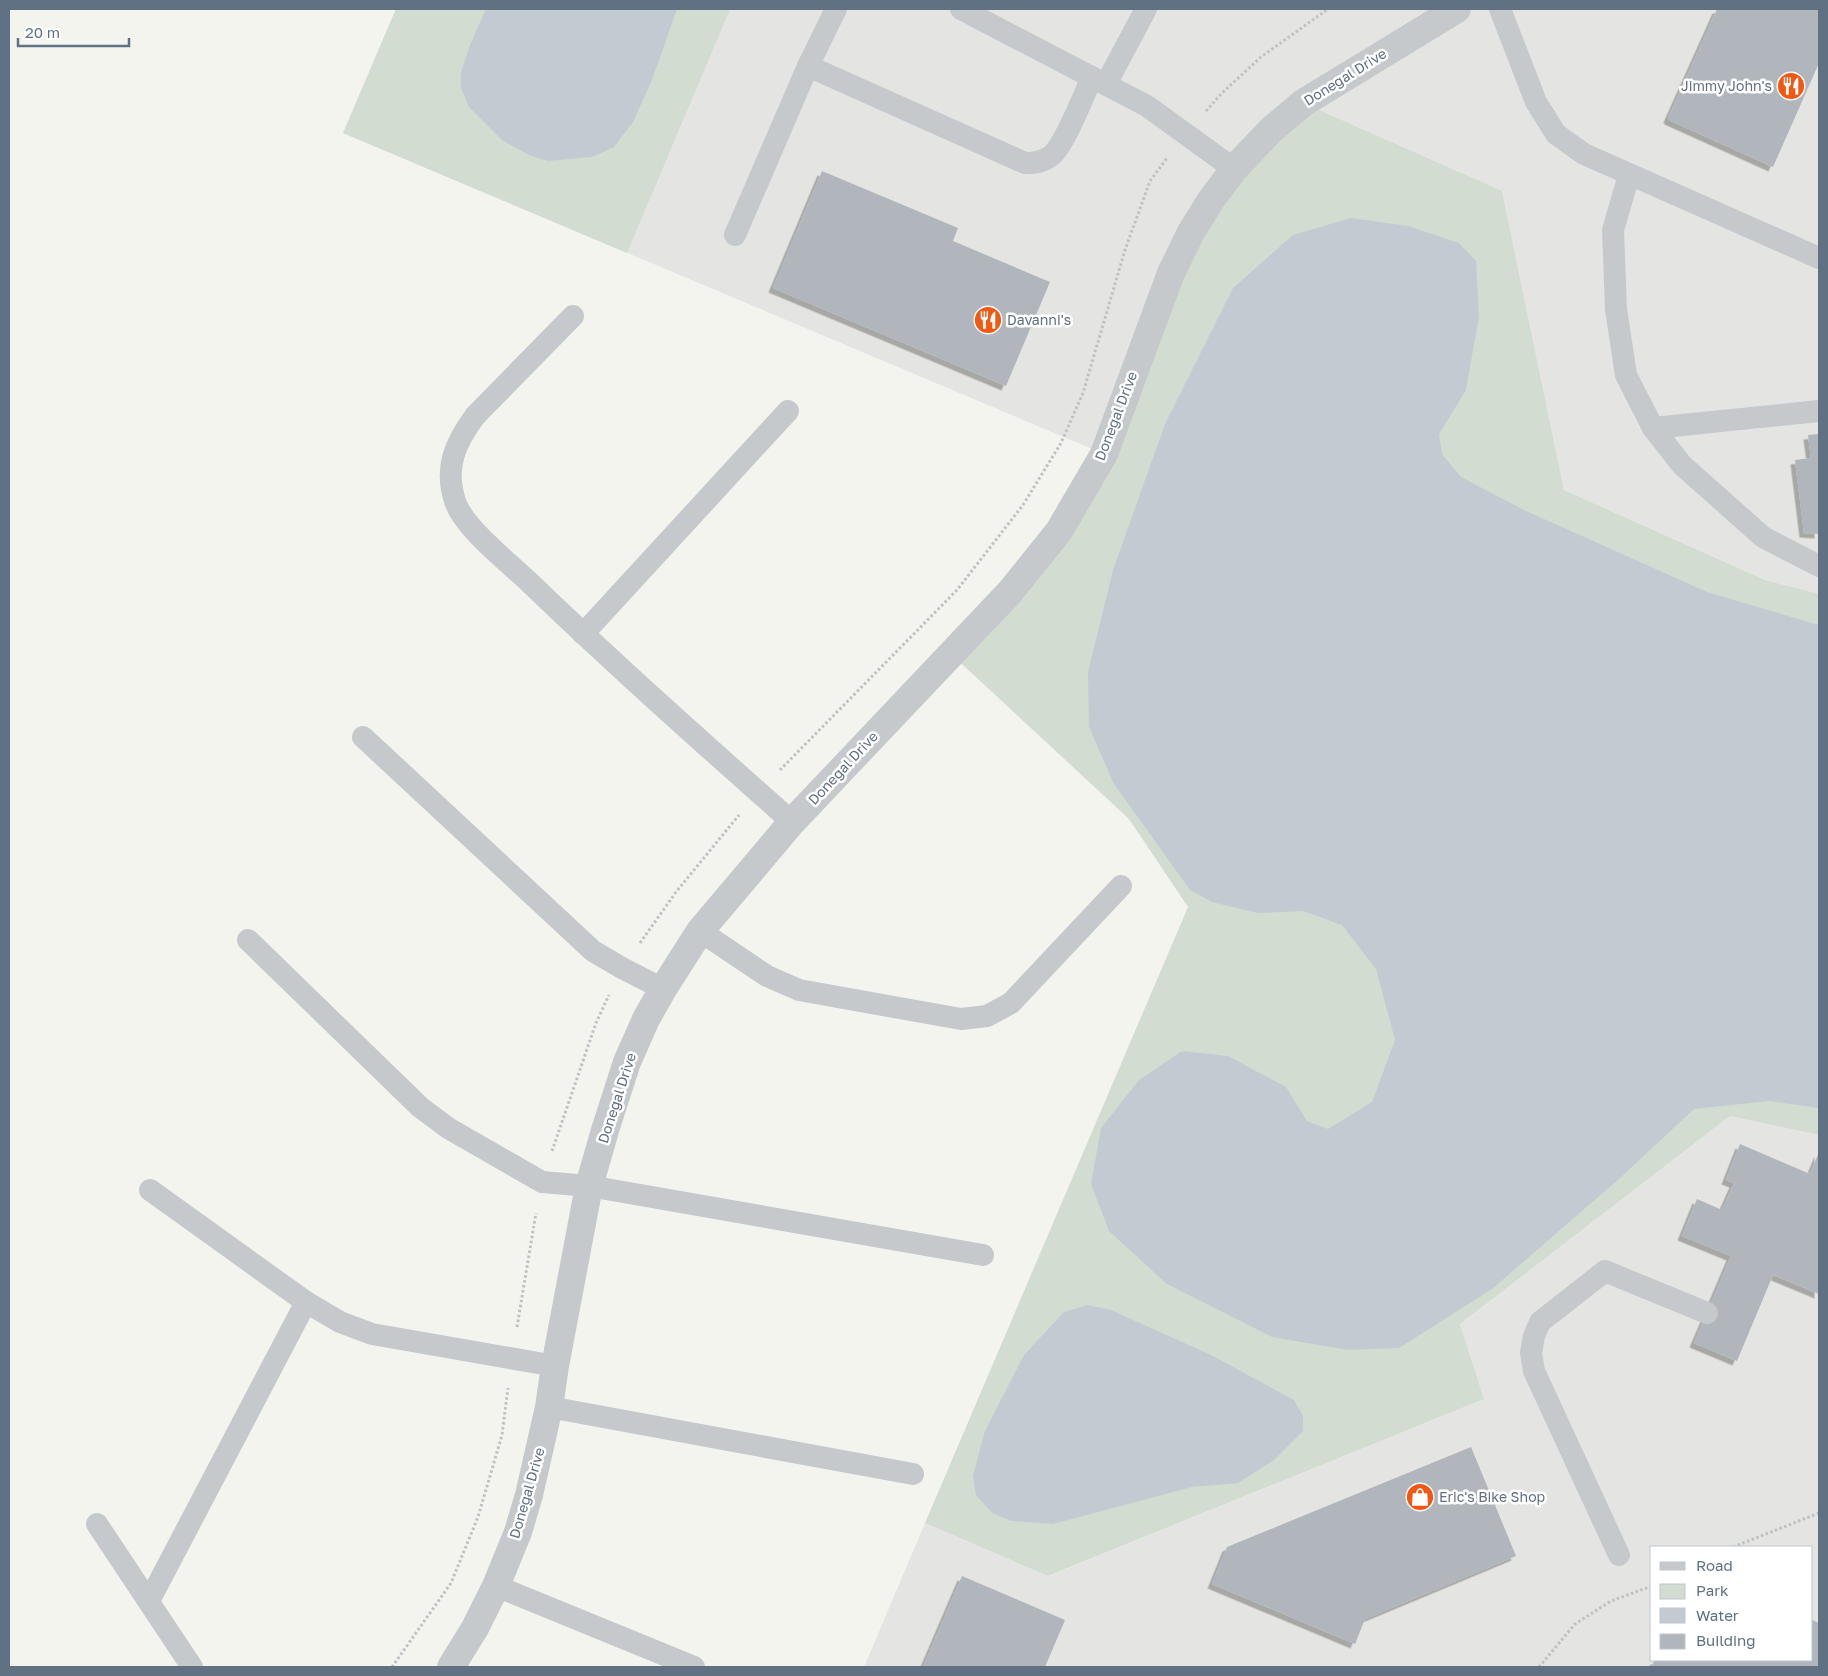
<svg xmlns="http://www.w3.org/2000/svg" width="1828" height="1676" font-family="'Golos Text',sans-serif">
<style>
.built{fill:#e4e5e3;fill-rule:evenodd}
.green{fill:#d3dcd0}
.water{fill:#c2cbd1}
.building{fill:#b0b6bc;filter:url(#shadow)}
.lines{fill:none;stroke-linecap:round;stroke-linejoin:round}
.path{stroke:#bec0c2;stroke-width:3;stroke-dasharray:2.5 2.5;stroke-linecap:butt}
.service{stroke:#c6c9cc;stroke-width:22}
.minor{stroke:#c6c9cc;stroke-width:28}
.labels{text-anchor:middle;stroke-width:5;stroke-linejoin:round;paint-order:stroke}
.street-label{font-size:14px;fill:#607183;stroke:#fff}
.poi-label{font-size:14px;fill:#607183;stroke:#fff;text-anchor:start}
</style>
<defs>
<filter id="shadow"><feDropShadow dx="-4.5" dy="4.5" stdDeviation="0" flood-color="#0004"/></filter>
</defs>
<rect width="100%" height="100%" fill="#f4f4ef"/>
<!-- built -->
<g class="built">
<polygon points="396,9 1819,9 1819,594 1765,580 1564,490 1502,191 1104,454 343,133"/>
<path d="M1730,1116l89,19v532h-955l61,-144 124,53 435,-177 -24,-75zM1652,1547h160v113h-160z"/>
</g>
<!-- green -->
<g class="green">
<polygon points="396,9 730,9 627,253 343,133"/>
<polygon points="1303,103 1502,191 1564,490 1765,580 1819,594 1819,1135 1730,1116 1460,1324 1484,1399 1048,1576 925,1523 1188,907 1129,819 951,654 1059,531 1191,232"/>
</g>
<!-- water -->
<g class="water">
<polygon points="486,9 677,9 652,80 633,122 614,147 592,157 548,161 531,156 502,140 469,107 461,88 461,72 470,45"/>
<polygon points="1351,218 1408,226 1459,243 1476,261 1479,316 1466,390 1439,434 1442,454 1461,477 1522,509 1707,592 1819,625 1819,1108 1769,1101 1694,1109 1620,1178 1492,1289 1399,1348 1348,1350 1272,1337 1167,1284 1109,1231 1091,1184 1101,1128 1139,1080 1182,1051 1228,1056 1286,1087 1307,1121 1328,1129 1372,1102 1395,1040 1376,969 1342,925 1303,911 1258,913 1212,902 1190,890 1114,784 1089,727 1088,672 1113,570 1165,424 1233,288 1293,235"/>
<polygon points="1088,1305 1111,1310 1211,1355 1294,1400 1303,1416 1303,1431 1274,1460 1238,1483 1192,1487 1053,1524 1011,1521 992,1513 976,1495 973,1476 985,1431 1024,1355 1064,1312"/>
</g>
<!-- building -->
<g class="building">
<polygon points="1717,9 1819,9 1819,63 1773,167 1669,120 1668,118"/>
<polygon points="822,171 958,228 953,241 1050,282 1006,386 773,288"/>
<polygon points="1819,434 1819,534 1804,533 1795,460 1811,458 1808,435"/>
<polygon points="1740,1144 1810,1174 1819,1152 1819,1294 1773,1275 1737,1361 1694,1343 1731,1256 1682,1236 1697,1199 1722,1210 1734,1183 1726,1180"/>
<polygon points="1471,1447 1516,1556 1365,1619 1355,1644 1212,1584 1227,1547"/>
<polygon points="962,1576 1065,1620 1045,1667 923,1667"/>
<polygon points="1812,1620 1819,1623 1819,1667 1651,1667 1655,1660 1812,1660"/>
</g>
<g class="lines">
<!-- path -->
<g class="path">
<polyline points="1206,111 1221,94 1261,57 1328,9"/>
<polyline points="780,770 957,590 1023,505 1061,443 1083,393 1125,250 1150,181 1167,158"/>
<polyline points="640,943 676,892 739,815"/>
<polyline points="552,1151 596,1023 609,995"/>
<polyline points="517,1327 536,1213"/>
<polyline points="1733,1547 1819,1513"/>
<polyline points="392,1667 451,1583 478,1517 502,1435 508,1388"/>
<polyline points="1539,1667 1575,1624 1611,1601 1652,1586"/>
</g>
<!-- service -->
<g class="service">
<path d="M836,9l-28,57 217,97c10,0 20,-1 28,-9 13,-13 31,-59 39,-77"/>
<polyline points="961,9 1147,106 1234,169"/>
<polyline points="1500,9 1536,102 1556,134 1584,154 1819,258"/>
<polyline points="1106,84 1146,9"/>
<polyline points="1629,175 1613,230 1616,309 1626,375 1653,428 1819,411"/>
<polyline points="735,235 808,66"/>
<path d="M573,316l-98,100c-20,27 -31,52 -20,85 8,26 53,61 73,80 86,83 175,162 264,241"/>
<polyline points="1653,428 1682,465 1763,537 1819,566"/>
<polyline points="583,634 788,411"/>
<polyline points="363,737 593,951 622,968 663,989"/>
<polyline points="700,931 767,976 799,990 961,1019 987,1016 1011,1003 1121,886"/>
<polyline points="248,940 420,1107 448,1128 542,1182 589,1186 983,1255"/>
<polyline points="150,1190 306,1302 340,1322 372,1334 555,1366"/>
<polyline points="549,1407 913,1474"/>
<polyline points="97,1524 192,1667"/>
<polyline points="1619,1555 1534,1371 1531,1353 1534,1336 1540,1322 1605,1271 1707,1313"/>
<polyline points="496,1586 694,1667"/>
<polyline points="149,1601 306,1302"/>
</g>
<!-- minor -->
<polyline class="minor" points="451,1667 475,1628 496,1586 518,1532 529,1495 549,1407 555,1366 589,1186 606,1127 627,1062 646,1019 663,989 700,931 792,822 1010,592 1059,531 1104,454 1171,273 1191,232 1211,200 1234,169 1271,130 1303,103 1457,9"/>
</g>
<!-- icons -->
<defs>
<symbol id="restaurant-disc" viewBox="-11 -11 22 22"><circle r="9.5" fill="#f25811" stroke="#fff"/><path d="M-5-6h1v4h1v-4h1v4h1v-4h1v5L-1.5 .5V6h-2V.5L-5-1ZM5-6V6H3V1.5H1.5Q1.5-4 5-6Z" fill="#fff"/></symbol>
<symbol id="shop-disc" viewBox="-11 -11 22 22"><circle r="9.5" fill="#f25811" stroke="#fff"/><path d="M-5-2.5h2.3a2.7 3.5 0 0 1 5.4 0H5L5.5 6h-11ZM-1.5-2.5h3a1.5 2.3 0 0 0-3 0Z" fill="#fff"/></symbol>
</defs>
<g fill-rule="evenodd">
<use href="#restaurant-disc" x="1775" y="70" width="32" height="32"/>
<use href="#restaurant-disc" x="972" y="304" width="32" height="32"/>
<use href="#shop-disc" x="1404" y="1481" width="32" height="32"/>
</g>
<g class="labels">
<!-- street labels -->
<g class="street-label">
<text transform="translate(1345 77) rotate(-32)" y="5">Donegal Drive</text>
<text transform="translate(1116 416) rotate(-69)" y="5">Donegal Drive</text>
<text transform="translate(843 768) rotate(-47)" y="5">Donegal Drive</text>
<text transform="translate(617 1098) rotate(-72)" y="5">Donegal Drive</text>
<text transform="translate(527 1493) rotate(-74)" y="5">Donegal Drive</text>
</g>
<!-- poi labels -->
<g class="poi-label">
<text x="1772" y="91" text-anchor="end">Jimmy John's</text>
<text x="1007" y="325">Davanni's</text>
<text x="1439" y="1502">Eric's Bike Shop</text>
</g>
</g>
<!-- border -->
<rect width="1828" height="1676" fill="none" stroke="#607183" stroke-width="20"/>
<!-- legend -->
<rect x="1650" y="1546" width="162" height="115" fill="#ffffff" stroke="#bfc6cd"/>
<rect x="1660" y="1562" width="25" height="8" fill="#c6c9cc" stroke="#bfc6cd"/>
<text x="1696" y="1571" font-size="15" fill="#607183">Road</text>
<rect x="1660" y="1584" width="25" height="15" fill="#d3dcd0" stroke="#bfc6cd"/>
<text x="1696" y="1596" font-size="15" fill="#607183">Park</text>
<rect x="1660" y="1608" width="25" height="15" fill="#c2cbd1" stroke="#bfc6cd"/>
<text x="1696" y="1621" font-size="15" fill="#607183">Water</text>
<rect x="1660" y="1634" width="25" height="15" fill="#b0b6bc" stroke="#bfc6cd"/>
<text x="1696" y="1646" font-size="15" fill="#607183">Building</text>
<!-- scale -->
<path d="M18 38v8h111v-8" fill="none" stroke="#607183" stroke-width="2.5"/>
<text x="25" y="38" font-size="15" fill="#607183" stroke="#ffffff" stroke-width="4" paint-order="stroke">20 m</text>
</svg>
